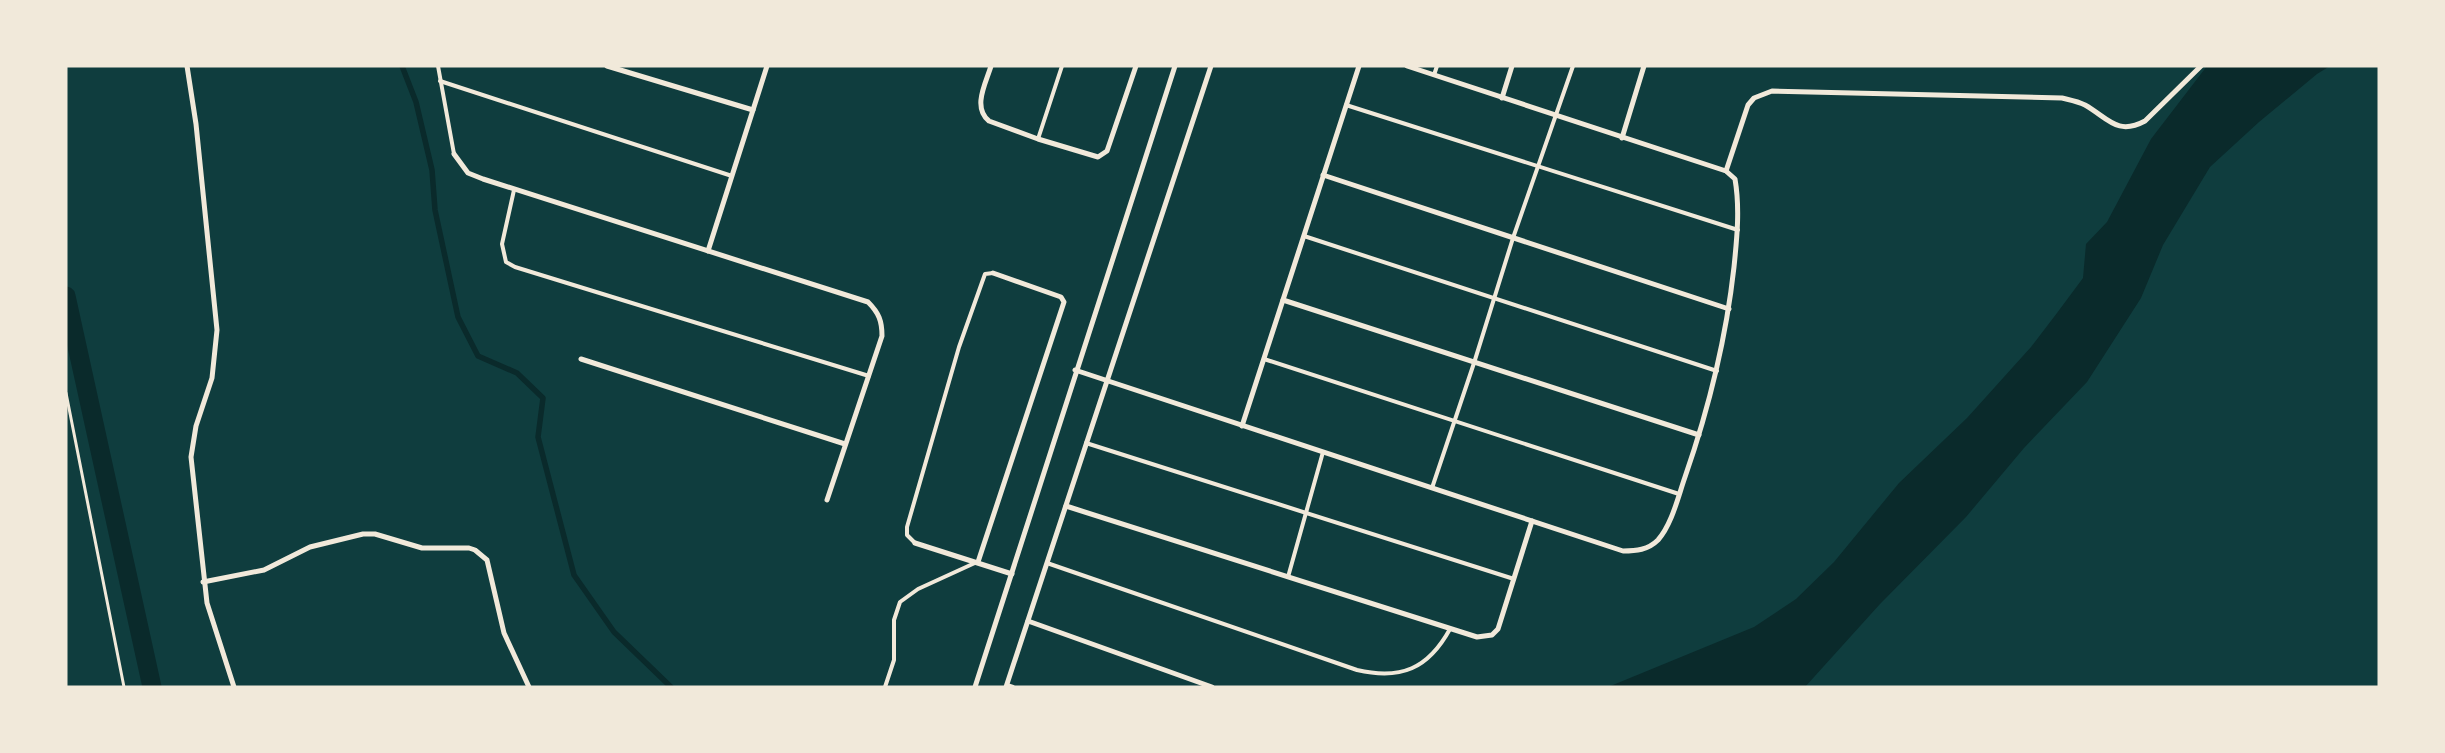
<svg xmlns="http://www.w3.org/2000/svg" width="2445" height="753" font-family="'Fira Sans Condensed',sans-serif">
<style>
.water{fill:#0a2a2b}
.lines{fill:none;stroke-linecap:round;stroke-linejoin:round}
.stream{stroke:#0a2a2b;stroke-width:5.5}
.canal{stroke:#0a2a2b;stroke-width:19}
.path{stroke:#f1e9da;stroke-width:3}
.service{stroke:#f1e9da;stroke-width:4}
.minor{stroke:#f1e9da;stroke-width:5}
</style>
<rect width="100%" height="100%" fill="#0f3d3e"/>
<!-- water -->
<polygon class="water" points="2207,66 2330,66 2317,74 2259,122 2210,167 2163,245 2141,298 2087,382 2024,448 1966,517 1880,604 1805,687 1608,687 1754,627 1796,599 1834,562 1899,483 1967,418 2031,347 2057,313 2083,278 2086,244 2107,222 2151,139"/>
<g class="lines">
<!-- stream -->
<polyline class="stream" points="402,66 416,102 432,170 435,210 458,317 478,356 517,373 543,398 538,437 574,575 614,632 671,687"/>
<!-- canal -->
<polyline class="canal" points="66,296 152,687"/>
<!-- path -->
<polyline class="path" points="66,393 124,687"/>
<!-- service -->
<g class="service">
<polyline points="438,66 454,154"/>
<polyline points="1434,75 1437,66"/>
<polyline points="440,81 732,176"/>
<polyline points="1346,105 1738,230"/>
<polyline points="1038,139 1062,66"/>
<polyline points="514,190 502,244 506,262 515,267 869,376"/>
<polyline points="1304,236 1717,371"/>
<polyline points="1264,359 1679,494"/>
<polyline points="1086,443 1514,579"/>
<polyline points="1432,488 1474,363 1513,238 1573,66"/>
<polyline points="915,543 907,535 907,527 959,347 985,274 993,273"/>
<path d="M1047,563l310,107c44,10 71,-1 93,-41"/>
<polyline points="1288,577 1323,452"/>
<polyline points="1007,685 1013,687"/>
<polyline points="885,687 894,660 894,620 900,602 918,589 977,562"/>
</g>
<!-- minor -->
<g class="minor">
<polyline points="187,66 196,124 217,330 212,378 196,426 191,457 207,603 234,687"/>
<polyline points="607,66 753,110"/>
<path d="M991,66c-5,17 -19,41 -2,55l49,18 60,18 9,-6 29,-85"/>
<polyline points="1502,98 1512,66"/>
<polyline points="1622,138 1644,66"/>
<path d="M454,154l14,19 15,6 385,123c11,11 14,19 14,34l-55,164"/>
<path d="M1726,171l22,-66 6,-7 18,-7 290,7c8,2 15,3 23,7 23,13 32,31 60,16l56,-55"/>
<polyline points="1323,175 1729,309"/>
<polyline points="708,251 767,66"/>
<polyline points="1283,300 1699,435"/>
<polyline points="581,359 845,444"/>
<path d="M1075,370l548,181c13,0 25,-1 35,-11 14,-16 20,-43 27,-63 24,-69 41,-138 49,-210 3,-29 6,-59 1,-88l-9,-8 -319,-105"/>
<polyline points="1242,426 1359,66"/>
<polyline points="1066,506 1477,637 1492,635 1498,629 1532,521"/>
<polyline points="915,543 1012,574"/>
<polyline points="978,562 1064,302 1061,297 993,273"/>
<polyline points="203,582 264,570 310,547 363,534 375,534 422,548 469,548 475,550 487,560 504,633 529,687"/>
<polyline points="1028,621 1212,687"/>
<polyline points="975,687 1175,66"/>
<polyline points="1006,687 1211,66"/>
</g>
</g>
<!-- border -->
<rect width="2445" height="753" fill="none" stroke="#f1e9da" stroke-width="135"/>
</svg>
